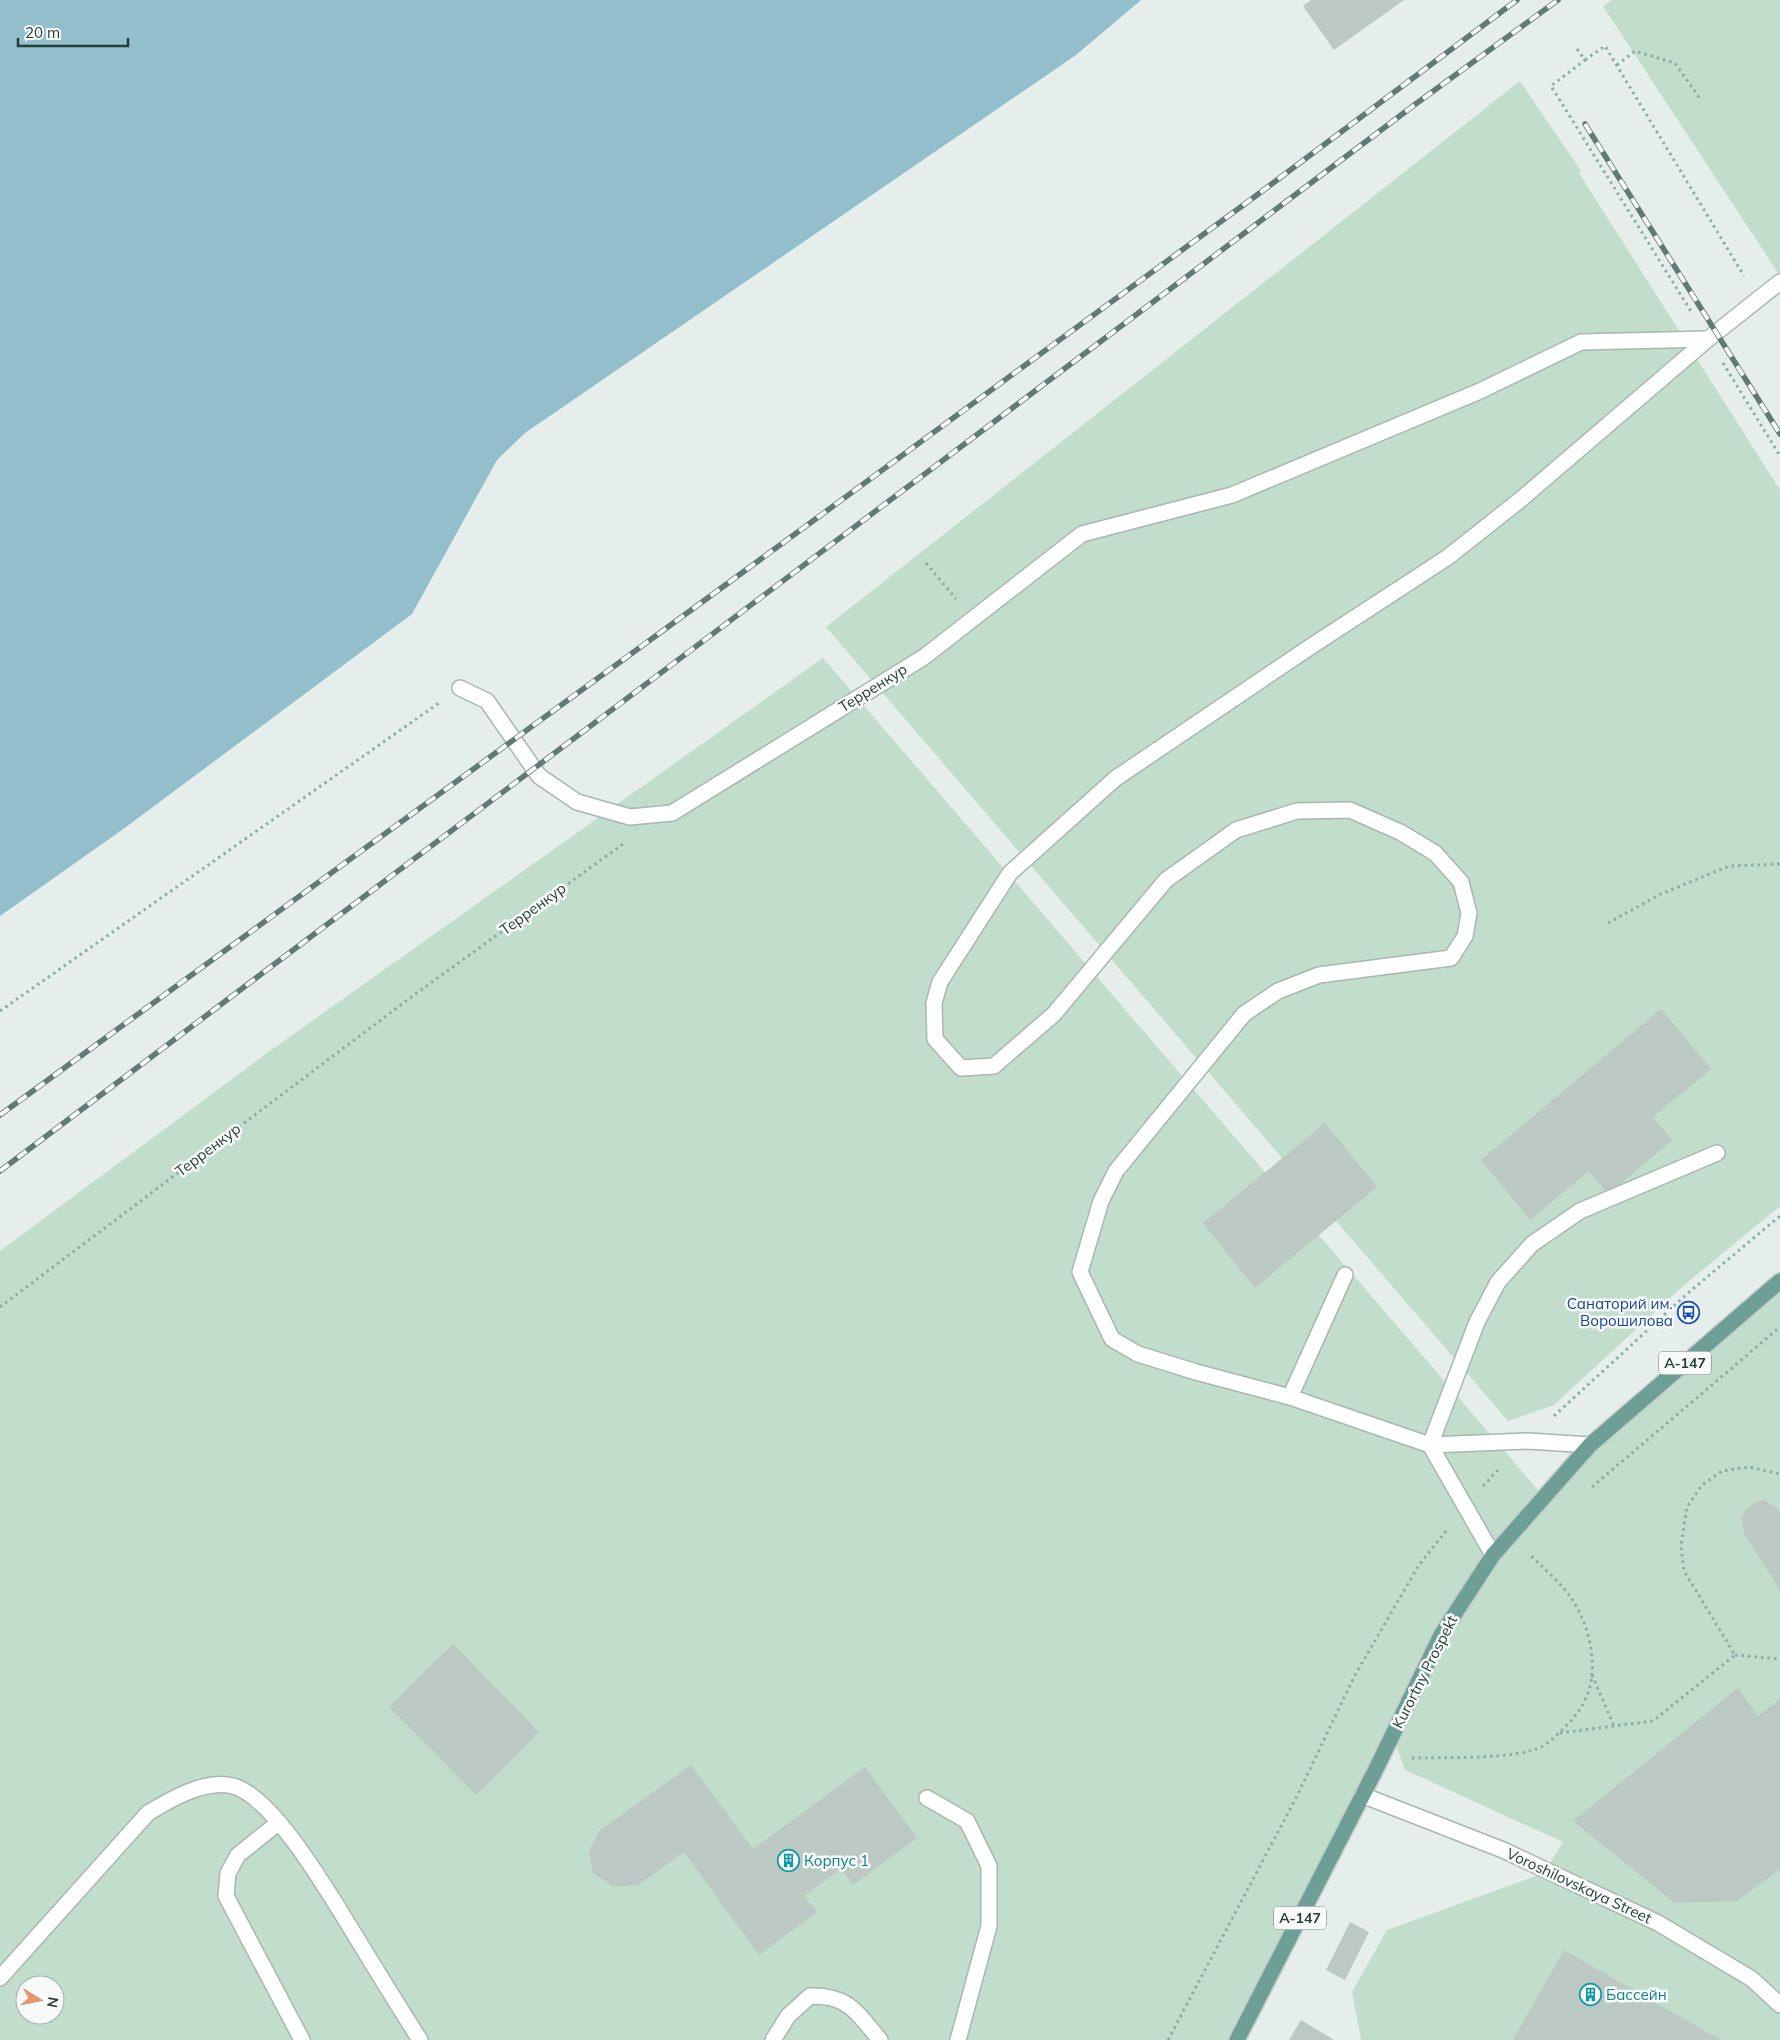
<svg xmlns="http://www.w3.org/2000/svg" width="1780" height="2040" font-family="Mulish,sans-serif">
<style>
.green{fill:#c1ddcb;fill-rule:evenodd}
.water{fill:#93bfcd}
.building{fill:#bbc8c4}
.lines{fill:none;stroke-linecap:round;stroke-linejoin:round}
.service-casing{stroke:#a9b6b2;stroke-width:18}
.minor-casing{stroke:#a9b6b2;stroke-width:18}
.primary-casing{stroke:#c2c9c8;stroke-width:18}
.path{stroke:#89aea6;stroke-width:3;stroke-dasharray:2.5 4;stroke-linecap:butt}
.service{stroke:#fff;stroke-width:15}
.minor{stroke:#fff;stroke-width:15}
.primary{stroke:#6e9f97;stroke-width:15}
.rail-casing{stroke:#617a75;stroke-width:5.5}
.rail{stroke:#f7faf9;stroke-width:4;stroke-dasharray:11;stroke-linecap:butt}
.labels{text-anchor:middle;stroke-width:5;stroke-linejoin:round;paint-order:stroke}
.shield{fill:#f7faf9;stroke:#657773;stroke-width:1}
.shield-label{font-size:14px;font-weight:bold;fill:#263f3a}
.street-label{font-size:15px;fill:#263f3a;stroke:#f7faf9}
.transit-label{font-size:15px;fill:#164399;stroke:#f7faf9;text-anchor:end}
.culture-label{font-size:15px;fill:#0d838f;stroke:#f7faf9;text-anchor:start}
</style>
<rect width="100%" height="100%" fill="#e6eeeb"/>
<!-- green -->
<g class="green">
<polygon points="1612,0 1780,0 1780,276 1603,6"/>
<polygon points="1520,81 1581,171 1579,173 1780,490 1780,1206 1682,1287 1554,1405 1508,1421 826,627"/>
<path d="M823,658l721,839 48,-49 188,-155v747h-419l-9,-48 35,-62 157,-57 19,-31 -158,-72 -13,-36 -158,306h-1234v-789l274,-203zM25,1985h30v30h-30z"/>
</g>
<!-- water -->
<polygon class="water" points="0,0 1141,0 1076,55 525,433 497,460 412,614 122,830 0,916"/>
<!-- building -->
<g class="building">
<polygon points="1311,0 1404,0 1334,50 1303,6"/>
<polygon points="1661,1009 1711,1069 1653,1117 1672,1140 1608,1194 1589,1171 1530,1220 1481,1160"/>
<polygon points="1325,1123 1377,1187 1255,1288 1203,1223"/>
<polygon points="1764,1500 1775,1506 1780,1512 1780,1590 1745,1535 1741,1518 1746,1510 1754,1503"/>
<polygon points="453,1644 539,1732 476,1795 389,1707"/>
<polygon points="1738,1688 1758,1716 1780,1699 1780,1869 1737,1901 1675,1903 1573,1821"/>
<polygon points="691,1765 753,1849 865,1767 917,1838 853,1885 841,1869 804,1896 817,1912 759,1955 684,1852 638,1885 614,1887 593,1873 589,1852 599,1831"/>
<polygon points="1350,1922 1369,1932 1345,1980 1326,1970"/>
<polygon points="1564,1950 1721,2040 1513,2040"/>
<polygon points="1301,2020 1334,2040 1289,2040"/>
</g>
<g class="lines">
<defs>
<g id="service">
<polyline points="460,688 487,701 539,776 577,802 630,817 672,813 924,657 1082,534 1232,495 1480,391 1581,342 1708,339"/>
<polyline points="1290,1397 1345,1275"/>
<polyline points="1590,1445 1528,1441 1430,1445 1290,1397 1196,1372 1138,1354 1112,1339 1080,1272 1101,1201 1116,1171 1244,1014 1278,991 1319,975 1451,958 1465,936 1469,913 1461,882 1435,853 1400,832 1350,810 1297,811 1236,830 1166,880 1054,1014 994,1066 961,1068 935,1039 934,1003 940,982 1010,873 1116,778 1307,649 1448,557 1520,500 1708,339 1780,282"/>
<polyline points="1493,1555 1430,1445 1477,1322 1498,1282 1532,1244 1580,1211 1717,1153"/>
<polyline points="927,1798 967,1821 989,1866 989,1926 958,2040"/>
<polyline points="278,1823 238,1855 228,1873 226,1896 302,2040"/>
<path d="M0,1978l148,-165c23,-14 57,-34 85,-27 42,11 101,116 125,154 20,33 41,67 62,100"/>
<path d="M773,2040l15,-24 22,-20c39,-1 47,17 70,44"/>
</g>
<polyline id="minor" points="1362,1795 1503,1850 1658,1923 1752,1979 1780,2005"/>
<polyline id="primary" points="1237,2040 1375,1771 1441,1635 1493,1555 1590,1445 1780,1281"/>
</defs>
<!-- service casing -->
<use href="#service" class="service-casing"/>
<!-- minor casing -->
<use href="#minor" class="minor-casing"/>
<!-- primary casing -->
<use href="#primary" class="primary-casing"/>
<!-- path -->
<g class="path">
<polyline points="1577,49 1585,60 1551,86 1692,313"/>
<polyline points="1585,60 1605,46 1744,276"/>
<polyline points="1617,65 1635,51 1675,63 1701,100"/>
<polyline points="1723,363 1780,456"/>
<polyline points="926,563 956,599"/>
<polyline points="1608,923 1661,894 1729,866 1780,864"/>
<polyline points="0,1011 439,703"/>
<polyline points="0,1307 414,995 623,844"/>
<polyline points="1554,1416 1688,1293 1780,1216"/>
<polyline points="1483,1486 1499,1469"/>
<polyline points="1592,1487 1780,1327"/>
<polyline points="1735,1655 1780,1659"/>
<polyline points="1592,1675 1614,1726"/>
<polyline points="1560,1733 1653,1721 1735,1655 1684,1571 1681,1546 1687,1507 1702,1485 1722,1471 1749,1467 1780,1474"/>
<path d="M1412,1758c32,-1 102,2 129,-11 8,-4 17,-13 24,-20 8,-8 15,-16 20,-27 16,-32 4,-78 -16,-105 -11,-15 -27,-28 -40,-41"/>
<polyline points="1168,2040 1298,1794 1355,1675 1419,1565 1447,1530"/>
</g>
<!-- service -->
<use href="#service" class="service"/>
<!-- minor -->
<use href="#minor" class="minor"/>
<!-- primary -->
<use href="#primary" class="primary"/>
<defs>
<g id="rail">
<polyline points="1585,124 1780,434"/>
<polyline points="0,1115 817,518 1257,195 1517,0"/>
<polyline points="0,1171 1417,103 1558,0"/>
</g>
</defs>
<!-- rail casing -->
<use href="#rail" class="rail-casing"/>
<!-- rail -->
<use href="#rail" class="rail"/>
</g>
<!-- icons -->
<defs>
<symbol id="bus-ring" viewBox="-11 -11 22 22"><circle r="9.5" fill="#f7faf9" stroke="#1a4fb4" stroke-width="1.5"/><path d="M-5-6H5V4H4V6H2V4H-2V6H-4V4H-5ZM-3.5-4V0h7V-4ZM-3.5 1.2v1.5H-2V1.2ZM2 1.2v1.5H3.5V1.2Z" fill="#1a4fb4"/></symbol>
<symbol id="building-ring" viewBox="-11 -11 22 22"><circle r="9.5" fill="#f7faf9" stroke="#0f9aa8" stroke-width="1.5"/><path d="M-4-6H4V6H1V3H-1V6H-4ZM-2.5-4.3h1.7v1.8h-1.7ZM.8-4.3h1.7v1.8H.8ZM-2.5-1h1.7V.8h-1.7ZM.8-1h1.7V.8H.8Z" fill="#0f9aa8"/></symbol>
</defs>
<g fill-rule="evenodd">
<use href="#bus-ring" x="1676" y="1300" width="25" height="25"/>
<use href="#building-ring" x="776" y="1848" width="25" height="25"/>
<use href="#building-ring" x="1578" y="1982" width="25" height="25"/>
</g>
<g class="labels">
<!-- shield labels -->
<g class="shield">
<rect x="1659" y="1351.5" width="52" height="23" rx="4"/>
<rect x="1274" y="1906.5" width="52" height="23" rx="4"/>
</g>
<g class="shield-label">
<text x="1685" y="1368">А-147</text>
<text x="1300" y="1923">А-147</text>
</g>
<!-- street labels -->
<g class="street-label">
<text transform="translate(873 688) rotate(-32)" y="5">Терренкур</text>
<text transform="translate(533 909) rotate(-36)" y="5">Терренкур</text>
<text transform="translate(208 1150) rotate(-37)" y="5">Терренкур</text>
<text transform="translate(1425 1672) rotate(-63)" y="5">Kurortny Prospekt</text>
<text transform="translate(1579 1886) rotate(25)" y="5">Voroshilovskaya Street</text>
</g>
<!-- transit labels -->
<g class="transit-label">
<text x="1673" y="1309">Санаторий им.<tspan x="1673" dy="17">Ворошилова</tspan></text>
</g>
<!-- culture labels -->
<g class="culture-label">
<text x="804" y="1866">Корпус 1</text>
<text x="1606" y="2000">Бассейн</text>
</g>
</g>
<!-- north arrow -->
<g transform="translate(40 2000) rotate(100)"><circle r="24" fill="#f7faf9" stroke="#a3afad"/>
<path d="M0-4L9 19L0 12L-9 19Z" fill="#e7956b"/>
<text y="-8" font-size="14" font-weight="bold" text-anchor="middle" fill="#263f3a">N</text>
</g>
<!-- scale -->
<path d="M18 38v8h110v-8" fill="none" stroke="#263f3a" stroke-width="2.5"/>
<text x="25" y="38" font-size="15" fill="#263f3a" stroke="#f7faf9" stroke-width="4" paint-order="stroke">20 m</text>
</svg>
